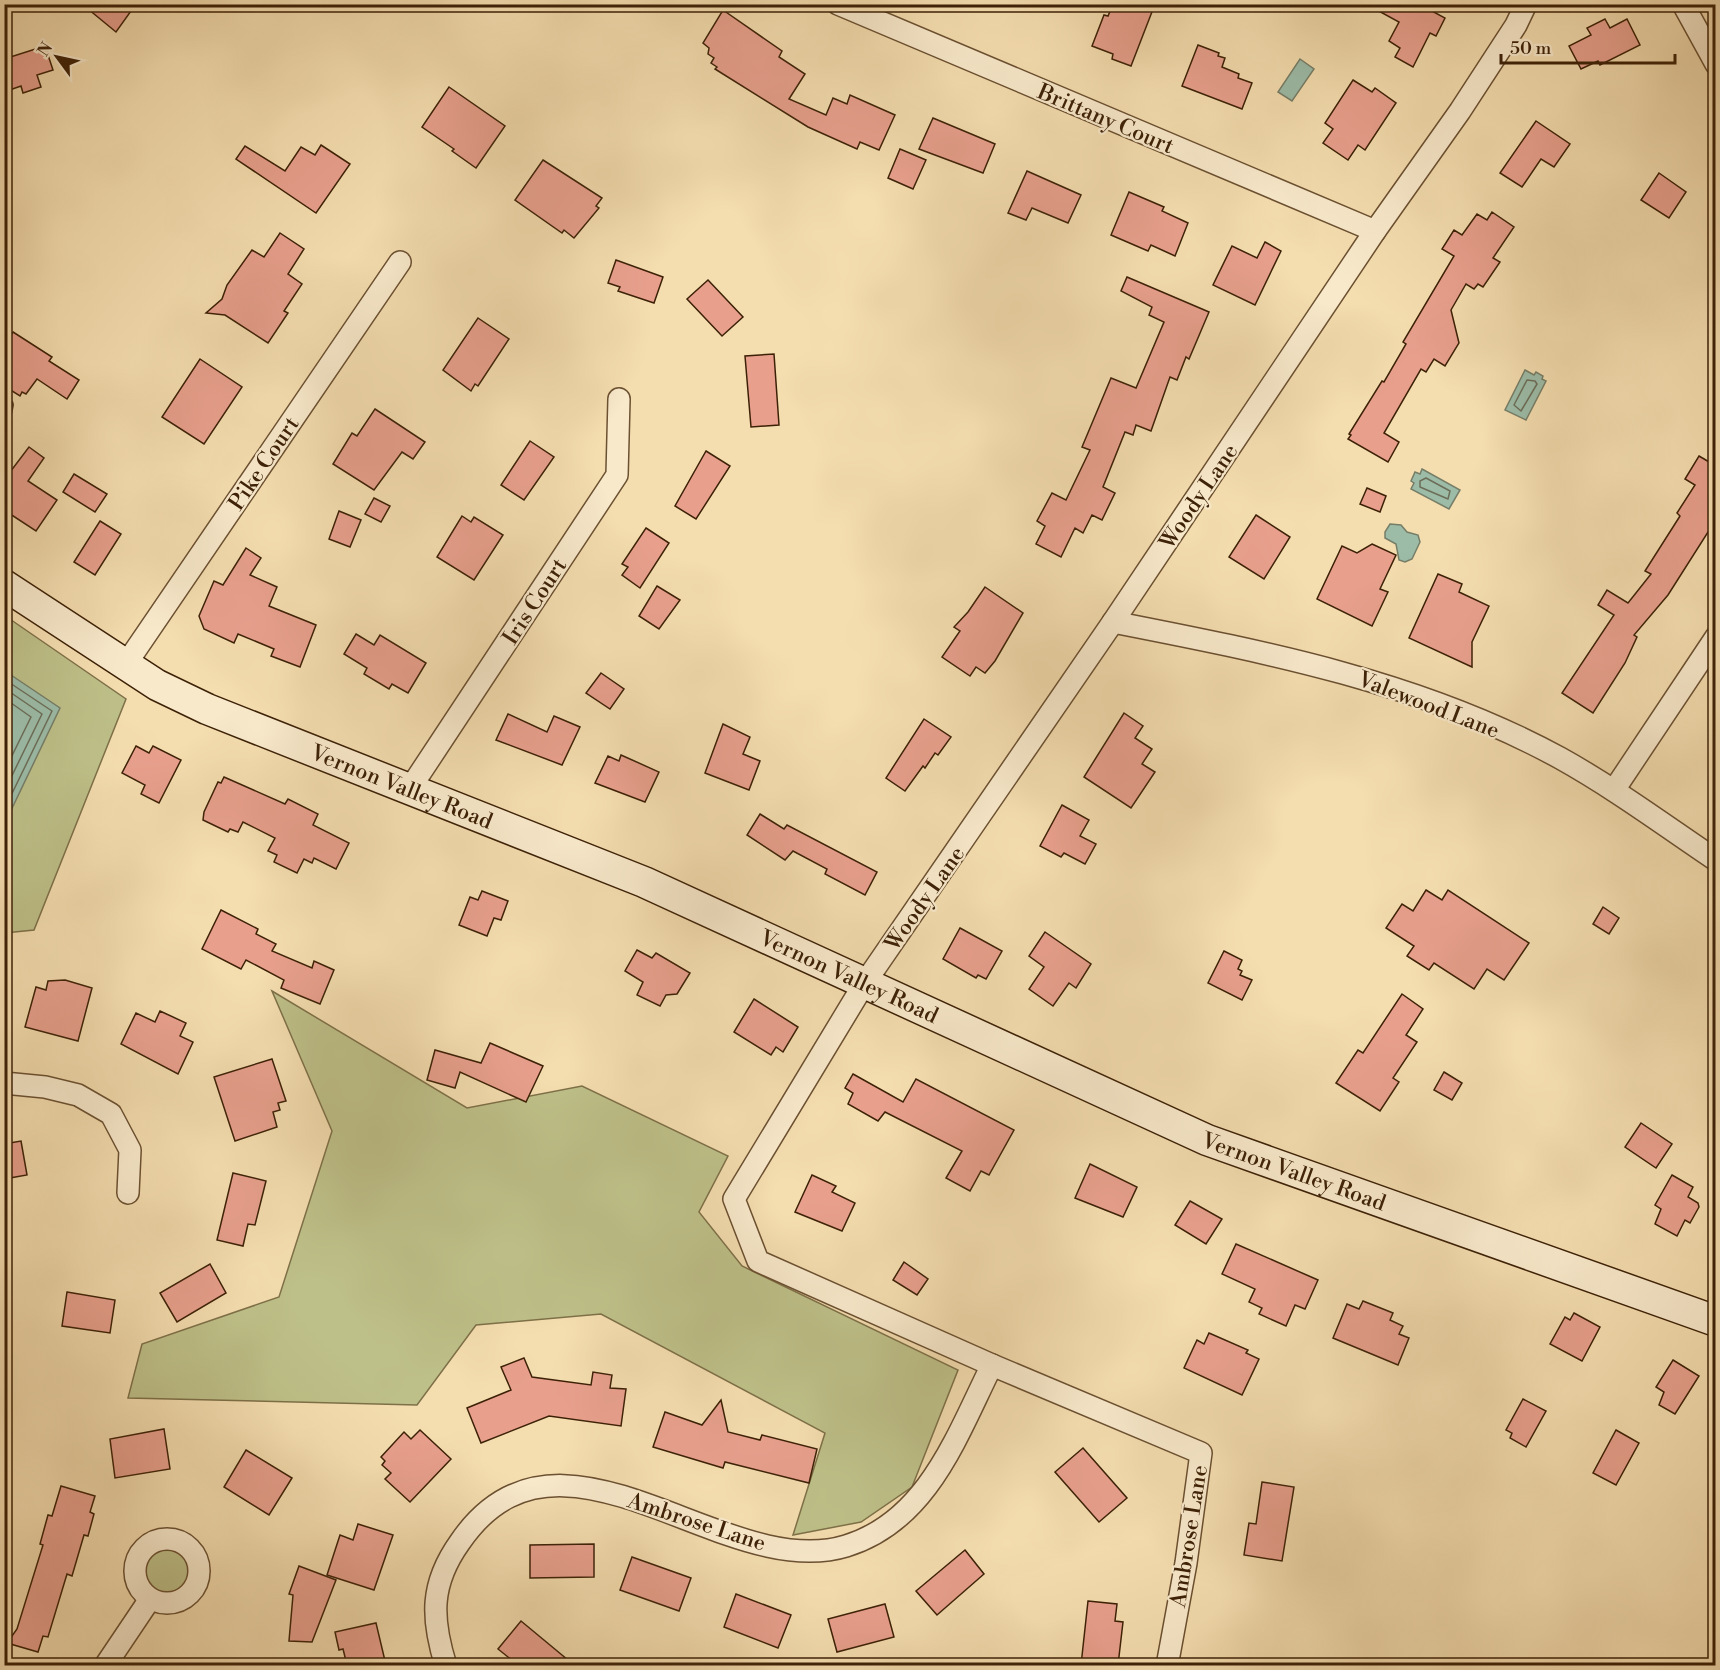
<svg xmlns="http://www.w3.org/2000/svg" width="1720" height="1670" font-family="'Libre Bodoni',serif">
<style>
.green{fill:#bec089;stroke:#7e7048;stroke-width:1.5}
.water{fill:#9cbca8;stroke:#767e68;stroke-width:1.5}
.lines{fill:none;stroke-linecap:round;stroke-linejoin:round}
.shore{stroke:#6c6e58;stroke-width:1.5}
.building{fill:#e8a08d;stroke:#3d2107;stroke-width:1.5}
.service-casing{stroke:#6b5031;stroke-width:14}
.minor-casing{stroke:#6b5031;stroke-width:24}
.secondary-casing{stroke:#3d2107;stroke-width:33}
.service{stroke:#f8e9cb;stroke-width:10}
.minor{stroke:#f8e9cb;stroke-width:21}
.secondary{stroke:#f8e9cb;stroke-width:30}
.labels{text-anchor:middle;stroke-width:4.5;stroke-linejoin:round;paint-order:stroke}
.street-label{font-size:22px;fill:#3d2107;stroke:#f8e9cb}
</style>
<rect width="100%" height="100%" fill="#f4ddaf"/>
<filter id="stains"><feTurbulence type="fractalNoise" baseFrequency=".00333" numOctaves="4"/><feColorMatrix values="0 0 0 0 .2 0 0 0 0 .09 0 0 0 0 .02 0 0 0 .5 -.17"/></filter>
<radialGradient id="worn" r=".72"><stop offset=".6" stop-color="#630" stop-opacity="0"/><stop offset="1" stop-color="#630" stop-opacity=".3"/></radialGradient>
<!-- green -->
<g class="green">
<polygon points="4,615 126,699 34,930 5,933"/>
<polygon points="272,991 467,1108 582,1086 728,1156 699,1212 742,1266 958,1370 912,1487 861,1522 793,1535 825,1433 601,1314 476,1325 417,1405 128,1398 142,1344 279,1297 332,1131"/>
<circle cx="167" cy="1570" r="26"/>
</g>
<!-- water -->
<g class="water">
<polygon points="1300,59 1314,69 1292,101 1278,92"/>
<polygon points="1525,370 1534,375 1536,372 1543,376 1542,379 1546,381 1526,420 1505,410"/>
<polygon points="1422,469 1460,490 1449,509 1411,489 1414,483 1411,481 1415,472 1420,474"/>
<polygon points="1390,524 1401,525 1407,532 1418,535 1420,542 1412,559 1405,562 1399,560 1396,544 1385,538 1385,532"/>
<polygon points="5,671 60,708 5,823"/>
</g>
<g class="lines">
<!-- shore -->
<g class="shore">
<polygon points="1527,380 1535,381 1537,384 1521,411 1514,405"/>
<polygon points="1426,478 1450,491 1448,499 1420,487 1420,481"/>
<polyline points="4,679 52,711 4,810"/>
<polyline points="4,688 42,714 4,792"/>
<polyline points="4,698 31,717 4,772"/>
</g>
</g>
<!-- building -->
<g class="building">
<polygon points="82,4 136,4 116,32"/>
<polygon points="1113,4 1155,4 1131,66 1112,59 1113,54 1092,46 1104,15 1108,16"/>
<polygon points="1366,4 1419,4 1445,18 1436,36 1430,33 1413,67 1395,57 1400,48 1389,41 1399,22"/>
<polygon points="723,10 782,51 779,57 805,74 789,99 826,115 833,98 847,104 850,95 895,115 879,150 860,142 857,149 808,127 715,69 717,67 711,63 714,58 708,54 709,48 703,43"/>
<polygon points="1605,19 1610,28 1627,19 1640,45 1600,65 1598,61 1581,69 1569,46 1591,35 1587,28"/>
<polygon points="1198,45 1219,53 1218,56 1225,58 1222,67 1239,74 1238,78 1252,83 1242,109 1182,86"/>
<polygon points="45,46 53,70 37,75 41,87 23,93 21,86 4,92 4,59"/>
<polygon points="1353,80 1372,92 1375,88 1396,103 1365,150 1358,145 1348,160 1323,143 1333,129 1325,123"/>
<polygon points="449,87 505,126 476,168 452,151 454,149 422,127"/>
<polygon points="933,118 995,144 983,173 919,149"/>
<polygon points="1536,121 1570,144 1554,167 1541,159 1522,187 1500,173"/>
<polygon points="321,145 350,164 316,213 236,159 245,146 285,171 301,147 315,155"/>
<polygon points="900,149 926,160 913,189 888,178"/>
<polygon points="543,160 602,198 596,206 599,208 574,238 564,230 562,233 515,200"/>
<polygon points="1027,171 1081,195 1068,223 1032,208 1026,220 1008,213"/>
<polygon points="1659,173 1686,192 1669,218 1641,200"/>
<polygon points="1129,192 1164,207 1162,211 1188,223 1175,256 1151,245 1148,251 1111,235"/>
<polygon points="1492,212 1514,227 1493,258 1500,262 1483,287 1478,284 1474,289 1466,284 1451,310 1459,343 1445,366 1434,359 1426,372 1421,369 1384,433 1399,442 1388,462 1348,439 1351,435 1349,434 1382,381 1384,382 1406,344 1403,342 1454,256 1442,249 1454,230 1462,235 1477,214 1487,220"/>
<polygon points="280,233 304,249 288,274 302,284 284,311 288,313 268,343 225,315 206,313 222,299 227,285 252,250 264,257"/>
<polygon points="1265,242 1281,251 1255,305 1213,285 1232,246 1257,258"/>
<polygon points="616,260 663,277 654,303 618,291 620,287 608,283"/>
<polygon points="1127,277 1209,312 1189,359 1186,357 1177,380 1170,377 1151,431 1136,425 1133,435 1125,432 1103,487 1115,493 1102,520 1092,515 1083,533 1075,528 1061,557 1036,544 1045,526 1037,521 1052,493 1066,500 1090,450 1082,447 1111,378 1136,388 1164,322 1149,315 1152,307 1121,291"/>
<polygon points="708,280 743,317 722,336 687,299"/>
<polygon points="478,318 509,339 478,386 475,384 471,391 443,370"/>
<polygon points="13,332 52,357 49,361 79,380 67,399 37,379 26,394 22,392 20,396 4,386 4,346"/>
<polygon points="774,354 779,425 751,427 745,356"/>
<polygon points="200,359 242,387 204,444 162,417"/>
<polygon points="375,409 425,442 413,459 402,452 374,490 333,464 352,433 357,436"/>
<polygon points="530,441 554,457 524,500 501,485"/>
<polygon points="29,447 44,458 28,481 57,500 36,531 4,510 4,480"/>
<polygon points="706,451 730,466 696,519 675,506"/>
<polygon points="1699,456 1716,466 1716,537 1708,532 1668,595 1634,635 1637,637 1625,663 1593,713 1562,693 1614,615 1598,605 1607,590 1628,603 1651,574 1645,571 1680,516 1677,513 1695,485 1685,479"/>
<polygon points="74,474 107,494 95,512 63,492"/>
<polygon points="1367,488 1386,496 1380,512 1360,504"/>
<polygon points="374,498 390,506 381,522 365,514"/>
<polygon points="339,511 361,520 350,547 329,539"/>
<polygon points="1256,515 1290,537 1264,579 1229,557"/>
<polygon points="462,516 471,522 474,517 503,535 474,580 437,557"/>
<polygon points="100,521 121,534 95,575 74,562"/>
<polygon points="646,528 669,543 640,588 622,575 628,567 622,564"/>
<polygon points="1372,544 1396,555 1380,589 1388,592 1372,626 1317,599 1342,546 1357,553"/>
<polygon points="246,548 261,558 250,575 277,587 269,606 316,625 300,667 271,656 274,649 238,634 234,643 204,629 199,616 214,581 223,585"/>
<polygon points="1438,574 1462,584 1459,592 1489,606 1472,642 1472,667 1409,638"/>
<polygon points="657,586 680,600 659,629 639,616"/>
<polygon points="985,587 1023,613 995,661 985,673 976,667 970,676 942,657 960,631 954,627 968,612"/>
<polygon points="356,634 374,645 380,635 426,663 408,693 392,684 389,689 364,674 367,668 344,654"/>
<polygon points="601,673 624,689 610,709 586,693"/>
<polygon points="1124,713 1143,726 1135,738 1152,749 1142,764 1155,772 1131,808 1084,777"/>
<polygon points="508,714 547,732 554,716 580,727 562,765 496,740"/>
<polygon points="924,719 951,737 938,755 935,753 925,768 923,766 905,791 886,778"/>
<polygon points="723,724 750,737 743,754 760,761 749,790 705,773"/>
<polygon points="136,746 149,753 153,746 181,760 159,803 141,794 145,785 122,773"/>
<polygon points="621,755 659,772 645,802 595,783 608,756 619,761"/>
<polygon points="224,777 285,804 288,799 318,814 313,825 349,843 336,869 314,858 312,863 304,859 297,873 274,862 277,855 268,851 275,838 243,822 238,832 230,829 228,832 203,820 204,812 218,782 221,783"/>
<polygon points="1062,805 1089,820 1080,836 1096,844 1085,864 1064,853 1061,857 1040,846"/>
<polygon points="760,814 784,829 787,825 877,872 865,895 825,874 827,869 793,851 785,860 747,835"/>
<polygon points="1426,890 1442,900 1448,890 1529,943 1504,980 1487,969 1474,989 1434,963 1429,970 1407,956 1414,946 1386,928 1402,904 1413,911"/>
<polygon points="482,891 508,901 501,920 494,918 487,936 459,925 470,897 478,900"/>
<polygon points="1603,907 1619,918 1609,934 1593,924"/>
<polygon points="221,910 258,929 256,934 276,944 272,951 312,968 314,961 334,970 320,1004 281,988 284,980 246,960 241,969 202,949"/>
<polygon points="960,928 1002,951 986,979 978,975 976,978 943,959"/>
<polygon points="1045,932 1091,964 1076,988 1069,983 1053,1006 1029,989 1044,967 1029,956"/>
<polygon points="637,950 652,958 656,953 690,973 677,994 666,995 660,1006 637,995 643,982 625,971"/>
<polygon points="1224,951 1242,960 1238,969 1242,971 1240,975 1252,980 1242,1000 1208,983"/>
<polygon points="65,980 92,988 78,1041 25,1027 36,987 46,990 48,981"/>
<polygon points="1402,994 1423,1009 1406,1035 1417,1042 1393,1078 1399,1082 1380,1111 1336,1083 1358,1050 1363,1053"/>
<polygon points="754,999 798,1027 783,1052 776,1047 771,1055 734,1032"/>
<polygon points="160,1011 186,1023 180,1036 193,1042 178,1074 121,1044 136,1013 155,1022"/>
<polygon points="490,1043 543,1066 526,1102 460,1072 455,1088 427,1080 435,1050 481,1063"/>
<polygon points="272,1059 286,1101 278,1103 280,1110 273,1112 277,1127 235,1141 214,1077"/>
<polygon points="1444,1072 1462,1083 1452,1100 1434,1090"/>
<polygon points="853,1074 903,1102 916,1079 1014,1130 989,1175 981,1171 970,1191 946,1178 962,1151 885,1112 878,1121 848,1104 853,1093 845,1088"/>
<polygon points="1641,1123 1672,1144 1656,1168 1625,1147"/>
<polygon points="21,1141 27,1175 4,1179 4,1144"/>
<polygon points="1090,1164 1137,1187 1123,1217 1075,1198"/>
<polygon points="233,1173 266,1181 255,1225 248,1224 243,1246 217,1240"/>
<polygon points="812,1175 836,1186 832,1192 855,1203 842,1231 795,1212"/>
<polygon points="1672,1175 1693,1187 1688,1197 1698,1203 1699,1207 1690,1223 1685,1220 1677,1236 1655,1224 1661,1209 1655,1205"/>
<polygon points="1190,1201 1222,1219 1206,1244 1175,1225"/>
<polygon points="1236,1244 1318,1280 1305,1309 1295,1305 1286,1326 1259,1314 1262,1308 1249,1302 1255,1289 1222,1274"/>
<polygon points="904,1262 928,1279 917,1295 893,1280"/>
<polygon points="210,1264 226,1293 177,1322 160,1293"/>
<polygon points="67,1292 115,1300 110,1333 62,1326"/>
<polygon points="1363,1301 1393,1313 1390,1320 1403,1326 1399,1334 1409,1338 1398,1365 1333,1338 1347,1304 1359,1309"/>
<polygon points="1574,1313 1600,1327 1582,1361 1550,1344 1565,1317 1570,1320"/>
<polygon points="1209,1333 1248,1350 1246,1353 1259,1359 1242,1395 1184,1368 1197,1340 1204,1344"/>
<polygon points="524,1358 532,1377 591,1385 593,1372 612,1375 610,1388 626,1389 621,1426 549,1416 481,1443 467,1408 511,1390 501,1367"/>
<polygon points="1673,1360 1699,1376 1675,1414 1659,1405 1664,1392 1656,1387"/>
<polygon points="1523,1399 1546,1411 1526,1447 1510,1438 1512,1433 1506,1430"/>
<polygon points="721,1400 728,1432 760,1440 762,1435 817,1449 809,1483 725,1462 723,1468 653,1447 665,1412 702,1425"/>
<polygon points="164,1429 170,1469 115,1478 110,1439"/>
<polygon points="420,1430 451,1459 410,1502 385,1479 391,1473 382,1465 385,1461 381,1457 404,1432 411,1439"/>
<polygon points="1616,1430 1639,1443 1616,1485 1593,1473"/>
<polygon points="1083,1448 1127,1498 1099,1522 1055,1472"/>
<polygon points="246,1450 292,1478 269,1515 224,1487"/>
<polygon points="1262,1482 1294,1487 1282,1561 1244,1555 1249,1523 1256,1524"/>
<polygon points="61,1486 95,1496 90,1512 94,1514 88,1536 84,1535 72,1576 67,1574 48,1637 43,1636 38,1652 7,1643 17,1629 43,1545 40,1544 48,1515 52,1516"/>
<polygon points="358,1524 393,1535 374,1590 327,1575 340,1535 353,1540"/>
<polygon points="594,1544 594,1577 530,1578 530,1545"/>
<polygon points="965,1550 984,1574 937,1615 916,1591"/>
<polygon points="632,1557 691,1578 679,1611 620,1590"/>
<polygon points="299,1566 336,1580 312,1642 289,1641 293,1595 289,1594"/>
<polygon points="736,1594 791,1615 778,1648 724,1627"/>
<polygon points="1088,1601 1117,1604 1115,1621 1123,1622 1118,1665 1081,1665"/>
<polygon points="885,1604 894,1637 837,1652 828,1619"/>
<polygon points="521,1621 574,1665 518,1665 498,1649"/>
<polygon points="376,1623 386,1665 347,1665 343,1649 339,1650 335,1632"/>
</g>
<g class="lines">
<defs>
<polyline id="service" points="4,403 7,405 4,418"/>
<g id="minor">
<polyline points="838,4 1375,231"/>
<polyline points="1683,4 1716,64"/>
<path d="M1113,622c153,30 308,60 447,136 54,30 104,67 156,102"/>
<polyline points="126,664 400,262"/>
<polyline points="409,790 617,475 619,399"/>
<polyline points="1614,790 1716,637"/>
<polyline points="4,1083 45,1087 78,1095 111,1114 130,1150 128,1193"/>
<circle cx="167" cy="1571" r="32"/>
<polyline points="105,1666 150,1599"/>
<path d="M446,1666c-15,-48 -16,-82 14,-124 100,-146 263,42 386,4 82,-25 111,-111 146,-181"/>
<polyline points="1167,1666 1186,1563 1201,1453 992,1365 758,1261 734,1199 864,984 1113,622 1375,231 1460,111 1516,25 1526,4"/>
</g>
<g id="secondary">
<path id="s1" d="M4,585l153,100 50,24 437,173 563,258 509,181"/>
</g>
</defs>
<!-- service casing -->
<use href="#service" class="service-casing"/>
<!-- minor casing -->
<use href="#minor" class="minor-casing"/>
<!-- secondary casing -->
<use href="#secondary" class="secondary-casing"/>
<!-- service -->
<use href="#service" class="service"/>
<!-- minor -->
<use href="#minor" class="minor"/>
<!-- secondary -->
<use href="#secondary" class="secondary"/>
</g>
<g class="labels">
<!-- street labels -->
<g class="street-label">
<text transform="translate(1106 118) rotate(23)" y="8">Brittany Court</text>
<text transform="translate(263 463) rotate(-56)" y="8">Pike Court</text>
<text transform="translate(1198 496) rotate(-56)" y="8">Woody Lane</text>
<text transform="translate(534 601) rotate(-57)" y="8">Iris Court</text>
<text transform="translate(1429 704) rotate(21)" y="8">Valewood Lane</text>
<text dy="8" stroke="none"><textPath href="#s1" startOffset="448">Vernon Valley Road</textPath></text>
<text transform="translate(924 898) rotate(-55)" y="8">Woody Lane</text>
<text dy="8" stroke="none"><textPath href="#s1" startOffset="934">Vernon Valley Road</textPath></text>
<text dy="8" stroke="none"><textPath href="#s1" startOffset="1420">Vernon Valley Road</textPath></text>
<text transform="translate(697 1521) rotate(18)" y="8">Ambrose Lane</text>
<text transform="translate(1188 1536) rotate(-81)" y="8">Ambrose Lane</text>
</g>
</g>
<!-- margin -->
<rect width="1720" height="1670" fill="none" stroke="#f4ddaf" stroke-width="24"/>
<rect x="6" y="6" width="1708" height="1658" fill="none" stroke="#3d2107" stroke-width="3"/>
<rect x="12" y="12" width="1696" height="1646" fill="none" stroke="#3d2107" stroke-width="1.5"/>
<!-- north arrow -->
<g transform="translate(57 57) rotate(303)" stroke="#f8e9cb" stroke-width="4.5" paint-order="stroke">
<path d="M0-4.5L10 22L0 15L-10 22Z" fill="#3d2107"/>
<text y="-9" font-size="16" font-weight="bold" text-anchor="middle" fill="#3d2107">N</text>
</g>
<!-- scale -->
<path d="M1501 54v9h174v-9" fill="none" stroke="#3d2107" stroke-width="3"/>
<text x="1510" y="54" font-size="18" fill="#3d2107" stroke="#f8e9cb" stroke-width="4.5" paint-order="stroke">50 m</text>
<rect width="100%" height="100%" filter="url(#stains)"/>
<rect width="100%" height="100%" fill="url(#worn)"/>
</svg>
